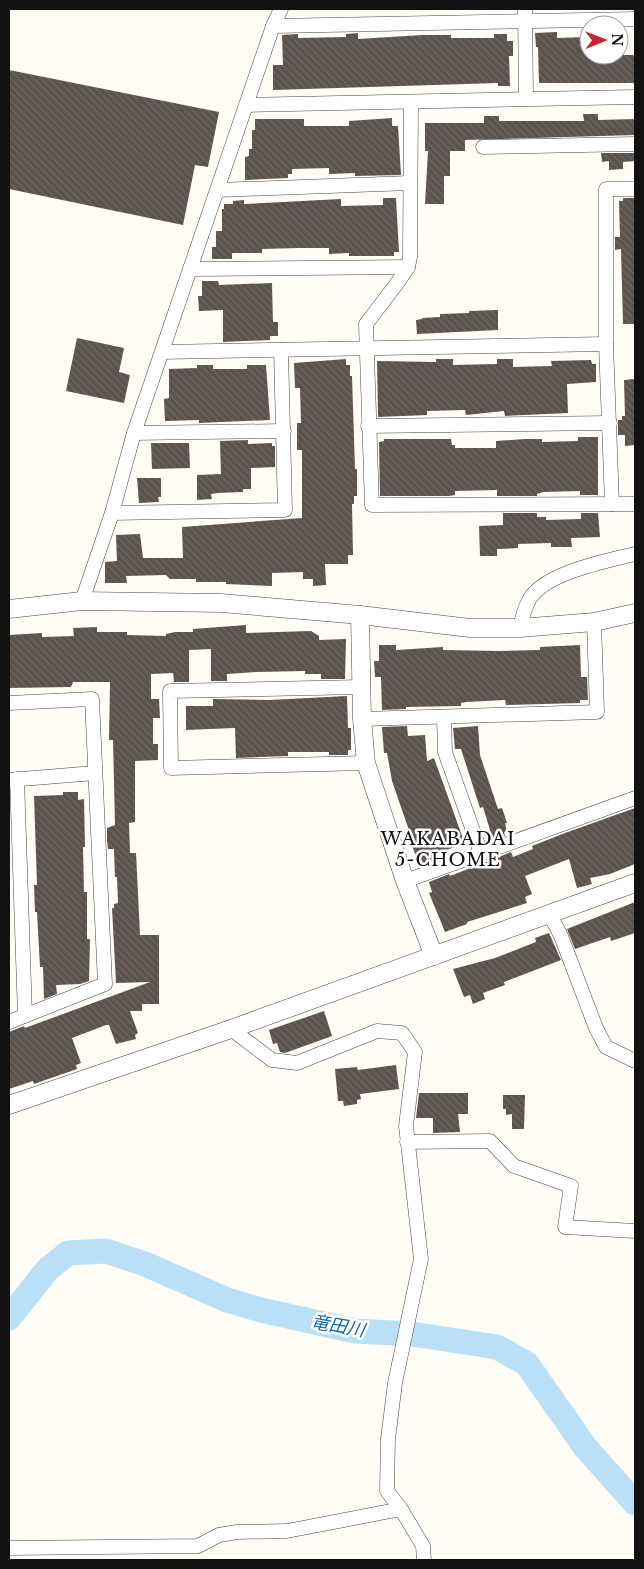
<svg xmlns="http://www.w3.org/2000/svg" width="644" height="1569" font-family="'Libre Baskerville','Noto Sans JP',serif">
<style>
.lines{fill:none;stroke-linecap:round;stroke-linejoin:round}
.river{stroke:#b9e0f7;stroke-width:25}
.building{fill:url(#building-back-hatch)}
.minor-casing{stroke:#444;stroke-width:15}
.tertiary-casing{stroke:#444;stroke-width:19}
.minor{stroke:#fff;stroke-width:14}
.tertiary{stroke:#fff;stroke-width:18}
.labels{text-anchor:middle;stroke-width:5;stroke-linejoin:round;paint-order:stroke}
.neighbourhood-label{font-size:18px;letter-spacing:1px;fill:#111;stroke:#fff}
.water-label{font-size:18px;font-style:italic;fill:#1768a6;stroke:#fff}
</style>
<defs>
<pattern id="building-back-hatch" width="6" height="6" patternUnits="userSpaceOnUse" patternTransform="scale(1.25)"><rect width="6" height="6" fill="#5a524d"/><path d="M-1 5l2 2M0 0l6 6M5-1l2 2" fill="none" stroke="#6d6662"/></pattern>
</defs>
<rect width="100%" height="100%" fill="#fffdf5"/>
<g class="lines">
<!-- river -->
<polyline class="river" points="9,1318 47,1270 68,1253 106,1251 145,1264 227,1300 261,1310 355,1331 412,1334 497,1347 527,1364 585,1447 635,1503"/>
</g>
<!-- building -->
<g class="building">
<polygon points="557,32 557,38 586,37 587,55 635,55 635,83 539,83 538,47 536,47 535,33"/>
<polygon points="358,33 358,39 422,35 451,35 451,38 494,38 494,34 507,34 507,41 513,41 513,56 509,56 510,86 498,86 498,83 273,90 273,65 283,65 282,35 298,34 298,38 346,37 346,34"/>
<polygon points="9,70 219,112 208,167 195,165 183,225 9,189"/>
<polygon points="583,114 598,114 598,120 635,119 635,135 465,140 465,151 450,151 450,176 444,176 444,204 425,204 428,151 425,151 425,123 484,123 484,116 499,116 499,121 584,121"/>
<polygon points="392,118 392,126 398,126 401,175 355,176 355,173 329,174 329,168 292,169 292,174 288,174 288,178 245,180 245,157 249,156 249,149 252,149 252,130 255,130 255,119 304,119 304,126 349,126 349,121"/>
<polygon points="601,153 635,153 635,161 623,162 623,169 609,170 609,161 602,162"/>
<polygon points="383,198 396,198 399,252 394,252 394,256 349,256 349,253 329,254 329,248 298,248 262,249 262,253 232,253 232,259 212,259 212,247 216,247 216,231 222,231 222,209 224,209 224,204 233,204 233,201 244,200 244,204 341,199 341,206 383,205"/>
<polygon points="623,198 635,198 635,324 623,324 621,249 615,250 615,237 620,237 619,201 623,201"/>
<polygon points="202,281 218,281 219,285 272,283 273,322 278,322 278,336 270,336 270,340 223,342 223,310 199,311 198,296 202,296"/>
<polygon points="498,310 498,330 417,334 416,320 422,319 422,318 440,317 440,314 469,313 469,311"/>
<polygon points="77,338 124,348 119,372 130,375 124,403 66,391"/>
<polygon points="346,359 346,365 350,365 350,376 352,376 355,469 357,469 357,496 354,496 354,504 352,504 353,555 348,555 348,564 325,564 326,585 313,586 313,579 303,579 303,572 272,573 272,586 226,584 226,582 196,582 196,579 170,579 166,575 126,576 127,583 105,583 105,562 117,561 116,535 140,534 143,558 183,558 182,527 302,518 302,450 297,450 297,423 301,423 300,388 295,388 294,363"/>
<polygon points="436,359 453,359 453,365 497,364 497,359 513,359 513,367 552,366 551,361 591,360 592,364 596,364 596,382 567,384 568,413 505,416 504,411 466,415 465,410 427,411 427,415 378,417 377,361 436,362"/>
<polygon points="197,365 213,365 213,369 247,369 247,365 266,365 270,420 199,423 199,420 165,421 164,399 169,398 169,369 197,368"/>
<polygon points="635,379 635,445 625,446 625,435 618,435 618,420 622,420 622,416 625,416 624,380"/>
<polygon points="578,437 598,437 598,495 580,495 580,491 543,492 537,494 537,496 497,496 497,490 455,491 455,495 449,496 380,496 379,442 384,441 384,439 451,439 452,445 455,445 455,448 496,448 496,441 525,439 542,439 542,442 578,441"/>
<polygon points="248,440 248,444 272,443 272,446 275,446 275,467 251,468 251,489 243,489 243,492 218,493 211,494 212,499 197,500 197,475 221,474 220,441"/>
<polygon points="151,443 189,443 190,468 152,469"/>
<polygon points="137,478 161,478 161,497 158,497 159,502 139,503"/>
<polygon points="503,513 537,513 537,517 546,517 546,520 581,519 581,513 598,513 600,537 571,538 572,547 551,547 551,543 518,544 518,548 497,549 497,556 480,556 479,526 503,525"/>
<polygon points="246,625 246,633 311,631 319,636 319,640 346,639 345,679 321,679 321,674 305,674 305,671 257,672 227,674 227,681 211,681 211,649 189,650 189,682 174,682 173,673 151,674 151,699 159,699 160,718 153,718 153,744 158,744 158,760 135,761 135,822 129,823 130,853 136,853 140,935 159,935 159,1004 142,1004 142,1011 130,1011 138,1033 135,1035 136,1039 116,1044 109,1025 106,1025 72,1038 81,1063 76,1065 77,1069 34,1084 33,1081 9,1089 9,1032 24,1026 25,1028 150,982 116,983 112,908 114,908 114,904 118,903 117,877 115,877 114,849 108,849 107,841 107,828 115,825 113,740 109,740 110,682 73,682 71,687 9,688 9,635 42,633 42,637 74,636 73,628 97,627 97,632 127,632 127,635 166,636 166,634 175,632 193,632 193,629"/>
<polygon points="379,645 396,645 396,650 443,647 443,650 499,651 540,650 540,647 580,645 581,677 587,677 588,700 580,700 580,703 506,705 505,700 466,702 461,703 461,706 406,707 406,709 382,710 381,677 375,677 374,661 379,661"/>
<polygon points="347,696 348,728 351,728 351,750 348,750 348,755 329,755 329,752 288,752 288,756 236,758 235,728 186,730 186,706 213,706 213,699 270,700"/>
<polygon points="407,726 408,736 425,735 427,761 434,758 465,844 436,853 439,860 423,865 422,860 418,862 410,840 412,839 392,781 387,753 384,753 382,727"/>
<polygon points="478,726 480,755 498,809 502,808 507,823 505,823 507,831 504,832 505,836 493,840 483,807 480,808 461,749 455,749 453,728"/>
<polygon points="63,792 78,792 78,800 84,799 85,847 83,847 84,892 87,892 87,939 90,939 89,981 80,984 56,985 57,994 44,999 43,967 40,967 37,912 35,912 34,885 37,885 34,796 63,795"/>
<polygon points="635,808 635,864 610,874 590,878 592,884 577,888 569,859 525,876 532,894 525,897 527,903 467,922 467,924 445,932 429,893 432,892 429,882 449,874 450,876 511,852 513,857 533,849 532,846 565,833"/>
<polygon points="635,902 635,933 611,941 610,937 575,949 567,929"/>
<polygon points="549,933 561,960 504,982 505,985 483,993 485,999 473,1004 470,995 464,997 453,969 495,958 536,942 535,938"/>
<polygon points="324,1011 332,1036 285,1053 280,1052 277,1043 273,1044 269,1030"/>
<polygon points="396,1065 399,1089 360,1094 361,1099 357,1100 357,1104 344,1106 343,1101 338,1101 335,1069 357,1067 358,1070"/>
<polygon points="419,1093 468,1093 468,1114 458,1114 460,1132 433,1133 433,1118 416,1118"/>
<polygon points="503,1095 525,1095 524,1129 512,1129 512,1114 506,1115 506,1109 503,1109"/>
</g>
<g class="lines">
<defs>
<g id="minor">
<polyline points="525,9 526,98"/>
<polyline points="273,26 635,19"/>
<polyline points="411,103 410,257 408,267 398,282 366,324 372,505 635,504"/>
<polyline points="247,105 635,97"/>
<polyline points="483,147 635,144"/>
<polyline points="218,190 410,183"/>
<polyline points="190,269 408,267"/>
<polyline points="162,352 606,344"/>
<polyline points="368,426 610,423"/>
<polyline points="134,433 284,431"/>
<polyline points="612,504 606,344 606,189 635,189"/>
<polyline points="112,513 285,510 281,350"/>
<polyline points="82,601 112,513 134,433 273,26 281,9"/>
<path d="M520,628c2,-9 4,-18 8,-26 13,-29 79,-41 107,-48"/>
<polyline points="361,687 170,691 171,768 366,763"/>
<polyline points="9,703 92,699 105,984 9,1022"/>
<polyline points="444,718 445,752 481,853"/>
<polyline points="362,719 597,712 594,622"/>
<polyline points="17,779 25,1016"/>
<polyline points="9,780 95,773"/>
<polyline points="405,881 635,798"/>
<polyline points="550,915 561,936 596,1028 606,1047 635,1061"/>
<polyline points="231,1029 272,1060 297,1063 377,1031 402,1033 415,1052 406,1126 421,1259 395,1383 388,1439 387,1491 401,1509 423,1546 424,1560"/>
<polyline points="407,1142 490,1141 514,1166 571,1186 565,1227 635,1231"/>
<polyline points="9,1548 198,1546 219,1535 237,1532 287,1531 401,1509"/>
</g>
<g id="tertiary">
<polyline points="9,609 82,601 221,603 360,615 470,628 520,628 594,622 635,613"/>
<polyline points="360,615 362,719 366,763 405,881 434,956"/>
<polyline points="9,1105 231,1029 635,883"/>
</g>
</defs>
<!-- minor casing -->
<use href="#minor" class="minor-casing"/>
<!-- tertiary casing -->
<use href="#tertiary" class="tertiary-casing"/>
<!-- minor -->
<use href="#minor" class="minor"/>
<!-- tertiary -->
<use href="#tertiary" class="tertiary"/>
</g>
<g class="labels">
<!-- neighbourhood labels -->
<g class="neighbourhood-label">
<text x="448" y="845">WAKABADAI<tspan x="448" dy="21">5-CHOME</tspan></text>
</g>
<!-- water labels -->
<g class="water-label">
<text transform="translate(338 1326) rotate(10)" y="6">竜田川</text>
</g>
</g>
<!-- border -->
<rect width="644" height="1569" fill="none" stroke="#111111" stroke-width="20"/>
<!-- north arrow -->
<g transform="translate(604 40) rotate(89)"><circle r="24" fill="#ffffff" stroke="#a0a0a0"/>
<path d="M0-4L9 19L0 12L-9 19Z" fill="#c4262e"/>
<text y="-8" font-size="14" font-weight="bold" text-anchor="middle" fill="#111111">N</text>
</g>
</svg>
